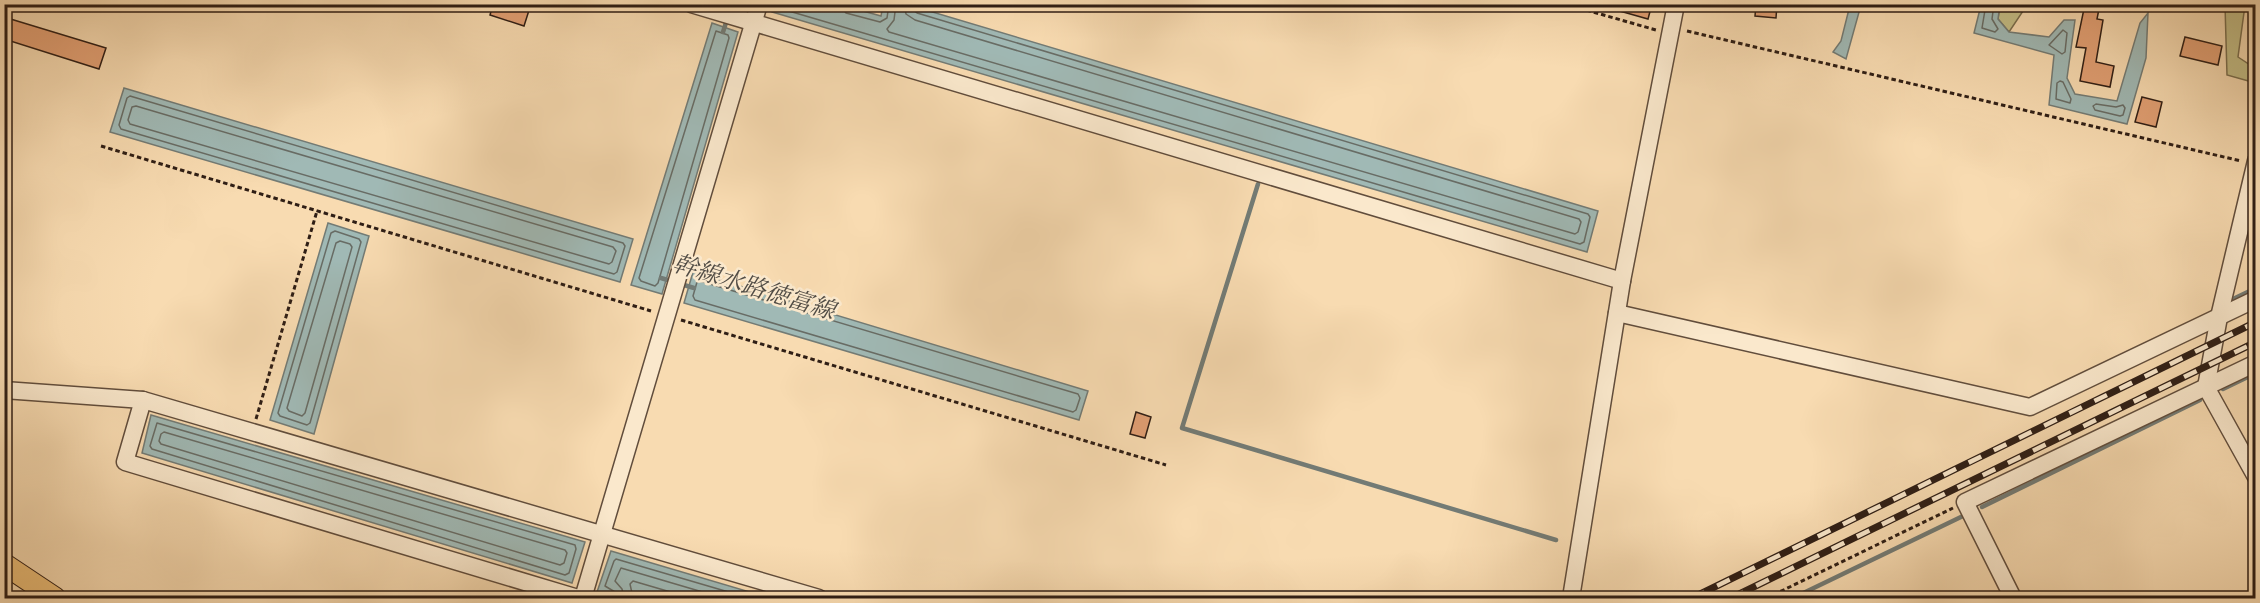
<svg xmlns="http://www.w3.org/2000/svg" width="2260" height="603" font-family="'Sorts Mill Goudy','Noto Serif JP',serif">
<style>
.green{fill:#c4be87;stroke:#7a6e4e;stroke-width:1.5}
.water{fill:#a0b9b5;stroke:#737b75;stroke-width:1.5}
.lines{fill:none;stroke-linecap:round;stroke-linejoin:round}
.shore{stroke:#686c65;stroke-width:1.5}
.stream{stroke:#737b75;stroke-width:4.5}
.building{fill:#e2a074;stroke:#2f1e15;stroke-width:1.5}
.minor-casing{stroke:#614d3c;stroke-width:19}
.major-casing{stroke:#2f1e15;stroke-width:23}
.path{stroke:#2f1e15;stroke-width:3;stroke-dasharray:4.5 3;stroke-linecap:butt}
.minor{stroke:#fae8cc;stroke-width:16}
.major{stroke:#ecbe78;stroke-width:21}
.rail-casing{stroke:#2f1e15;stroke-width:7}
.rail{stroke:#fae8cc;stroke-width:4.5;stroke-dasharray:14;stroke-linecap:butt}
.labels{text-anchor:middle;stroke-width:5;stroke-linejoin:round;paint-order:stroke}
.water-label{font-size:24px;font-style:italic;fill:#514c45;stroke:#fae8cc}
</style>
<rect width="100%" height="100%" fill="#f8dbb1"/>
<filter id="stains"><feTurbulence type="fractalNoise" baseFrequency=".00333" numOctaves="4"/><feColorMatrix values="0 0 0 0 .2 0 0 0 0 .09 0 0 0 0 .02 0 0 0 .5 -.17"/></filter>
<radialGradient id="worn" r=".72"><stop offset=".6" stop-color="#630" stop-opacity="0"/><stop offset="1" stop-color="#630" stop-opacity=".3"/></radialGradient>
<!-- green -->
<g class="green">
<polygon points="2000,5 2027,5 2009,32 1998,19"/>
<polygon points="2225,5 2245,5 2238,57 2253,67 2252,82 2227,75"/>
</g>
<!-- water -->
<g class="water">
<polygon points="838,4 881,16 883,5 909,5 1598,211 1587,252 772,12 774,5"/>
<polygon points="1850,5 1861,5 1846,59 1833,52 1841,41"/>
<polygon points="1981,5 2000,5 1998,19 2009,32 2049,37 2064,20 2075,20 2067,78 2075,94 2117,101 2140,23 2148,13 2146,58 2127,124 2049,105 2054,55 1974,33"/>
<polygon points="712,23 738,32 662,294 631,285"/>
<polygon points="124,88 633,239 620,282 110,132"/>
<polygon points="328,223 369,236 314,434 270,420"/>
<polygon points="693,272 1088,391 1079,420 684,303"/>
<polygon points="151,415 585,542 572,583 142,453"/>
<polygon points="611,551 770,598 619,598 597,592"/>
</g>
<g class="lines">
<!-- shore -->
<g class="shore">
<polyline points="780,4 782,9 1580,244 1584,242 1590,217 1588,214 917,13 913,10 912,4"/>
<polyline points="842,4 843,9 846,13 880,22 887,18 889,4"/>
<polyline points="896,4 894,20 887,29 889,32 1575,234 1578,232 1581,222 1579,219 915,20 906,14 904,4"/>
<polyline points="1986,4 1982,28 1995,32 1998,29 1992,19 1994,4"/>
<polygon points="2063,30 2067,33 2065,52 2062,54 2049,45"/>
<polygon points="716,31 728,35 729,38 658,283 655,286 641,281 639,278"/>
<polygon points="2060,81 2063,82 2071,99 2070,103 2056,99 2057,83"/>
<polygon points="130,96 623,243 625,246 617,272 614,274 121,129 119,125 127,98"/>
<polygon points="2096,104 2116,107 2123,105 2125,108 2123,115 2120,116 2095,110 2093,106"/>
<polygon points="136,106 613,247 616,251 612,262 609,264 130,124 128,120 132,107"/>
<polygon points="335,231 359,239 361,242 310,423 307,425 280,416 278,413 331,233"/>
<polygon points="340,241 350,244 352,247 305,413 302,416 289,411 287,408 336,243"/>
<polygon points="700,281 1078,394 1080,398 1076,410 1073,412 695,300 693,296 697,282"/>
<polygon points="157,423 575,545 576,549 569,573 565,575 152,449 150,446"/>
<polygon points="164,432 565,550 567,553 564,563 560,565 161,444 159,441 161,434"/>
<polyline points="616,598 615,592 605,586 614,561 616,559 749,598"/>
<polyline points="624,598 622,589 615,581 621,568 723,598"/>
<polyline points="633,598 630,584 633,581 691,598"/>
</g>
<!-- stream -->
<g class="stream">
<polyline points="723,32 732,4"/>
<polyline points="1258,184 1182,428 1556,540"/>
<polyline points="661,278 694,288"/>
<polyline points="2233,299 2256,288"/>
<polyline points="2223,389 2256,373"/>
<polyline points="1982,507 2200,400"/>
<polyline points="1793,598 1963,516"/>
</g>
</g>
<!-- building -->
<g class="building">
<polygon points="493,4 531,4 524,26 490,15"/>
<polygon points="1610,4 1652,4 1648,19 1609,8"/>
<polygon points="1756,4 1777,4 1776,18 1755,16"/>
<polygon points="2085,4 2100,4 2097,19 2103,20 2096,62 2114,66 2110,87 2080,81 2086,48 2076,47"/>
<polygon points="4,17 106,48 99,69 4,39"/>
<polygon points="2185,37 2222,46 2218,65 2180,56"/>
<polygon points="2142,97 2162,102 2156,127 2135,122"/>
<polygon points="1136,412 1151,417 1145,438 1130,434"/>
</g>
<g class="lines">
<defs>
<g id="minor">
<polyline points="691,4 1622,281"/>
<polyline points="2256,161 2219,317 2206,387 2256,477"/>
<polyline points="1617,313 2030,407 2256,299"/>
<polyline points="4,390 143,400 819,598"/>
<polyline points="143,400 125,462 578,598"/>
<polyline points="583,598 759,4"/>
<polyline points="1571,598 1622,281 1676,4"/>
<polyline points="2013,598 1965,502 2256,363"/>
</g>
<polyline id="major" points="4,564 55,598"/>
</defs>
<!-- minor casing -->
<use href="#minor" class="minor-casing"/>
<!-- major casing -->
<use href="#major" class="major-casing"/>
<!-- path -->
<g class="path">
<polyline points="1565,4 1656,30"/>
<polyline points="1687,31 2241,161"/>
<polyline points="101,146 651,311"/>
<polyline points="681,320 1166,465"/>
<polyline points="256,419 317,211"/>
<polyline points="1767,598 1953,508"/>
</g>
<!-- minor -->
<use href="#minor" class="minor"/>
<!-- major -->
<use href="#major" class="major"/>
<defs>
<g id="rail">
<polyline points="1692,598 2256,322"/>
<polyline points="1731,598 2256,342"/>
</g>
</defs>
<!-- rail casing -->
<use href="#rail" class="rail-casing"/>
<!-- rail -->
<use href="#rail" class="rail"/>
</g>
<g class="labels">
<!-- water labels -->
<g class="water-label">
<text transform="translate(754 287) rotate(17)" y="8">幹線水路徳富線</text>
</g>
</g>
<!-- margin -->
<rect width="2260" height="603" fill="none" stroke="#f8dbb1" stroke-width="24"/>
<rect x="6" y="6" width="2248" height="591" fill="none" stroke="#2f1e15" stroke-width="3"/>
<rect x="12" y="12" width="2236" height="579" fill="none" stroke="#2f1e15" stroke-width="1.5"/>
<rect width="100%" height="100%" filter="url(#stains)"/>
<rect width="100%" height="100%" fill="url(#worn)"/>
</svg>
